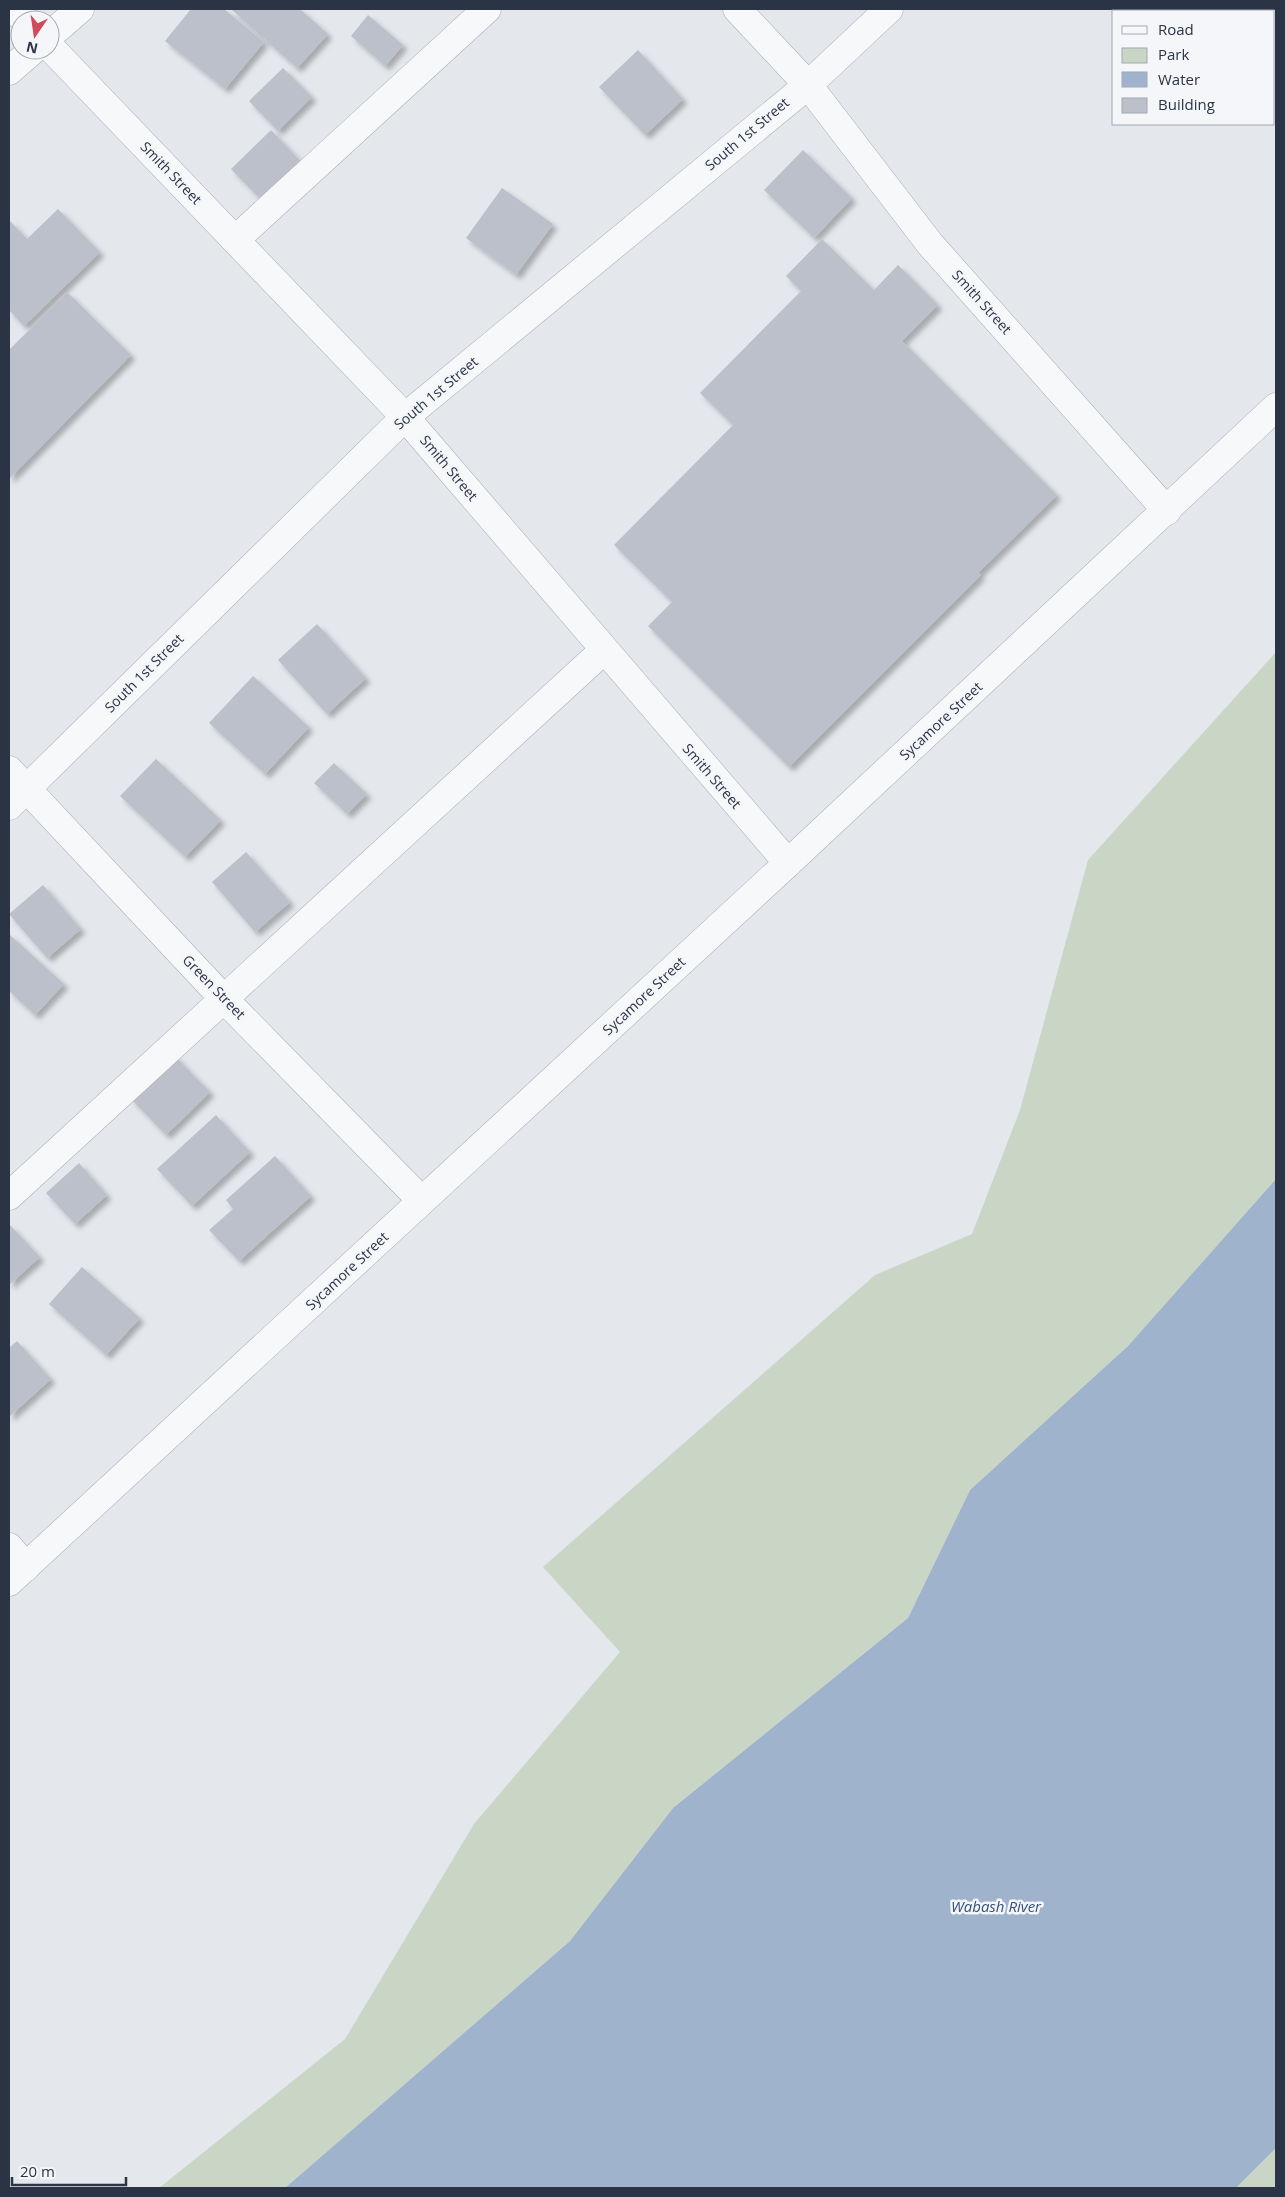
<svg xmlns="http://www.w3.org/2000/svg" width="1285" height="2197" font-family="'Open Sans',sans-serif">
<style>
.green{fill:#c9d6c5}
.water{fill:#9fb4cc}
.building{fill:#bbc0ca;filter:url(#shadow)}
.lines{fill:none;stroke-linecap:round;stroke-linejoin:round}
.minor-casing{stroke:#a9aeb7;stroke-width:29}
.minor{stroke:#f7f8fa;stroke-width:28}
.labels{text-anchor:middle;stroke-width:5;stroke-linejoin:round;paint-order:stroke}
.street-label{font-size:14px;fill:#2b3445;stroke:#f4f6f9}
.water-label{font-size:15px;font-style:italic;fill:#34527a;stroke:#f4f6f9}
</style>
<defs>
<filter id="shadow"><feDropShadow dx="4.5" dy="4.5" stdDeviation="2.5" flood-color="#0004"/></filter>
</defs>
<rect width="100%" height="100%" fill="#e4e7ec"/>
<!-- green -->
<g class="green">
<polygon points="1276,652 1276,1179 1128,1346 970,1490 908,1618 673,1808 570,1941 285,2188 159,2188 345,2039 474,1824 620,1652 543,1567 875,1275 972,1234 1020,1110 1088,860"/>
<polygon points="1276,2148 1276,2188 1236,2188"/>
</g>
<!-- water -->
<polygon class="water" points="1276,1179 1276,2148 1236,2188 285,2188 570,1941 673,1808 908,1618 970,1490 1128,1346"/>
<!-- building -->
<g class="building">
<polygon points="191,9 224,9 264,42 225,89 165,41"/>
<polygon points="234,9 300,9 328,34 297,68 232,10"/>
<polygon points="368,15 403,45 385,66 351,36"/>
<polygon points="638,50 683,99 645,135 599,87"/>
<polygon points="283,68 312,97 278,131 249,101"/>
<polygon points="271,130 307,168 267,206 231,169"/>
<polygon points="803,150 852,198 814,238 764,190"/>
<polygon points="502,188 553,224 516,275 466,238"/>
<polygon points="58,209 100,252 24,326 9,310 9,220 27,239"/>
<polygon points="822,239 874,290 898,265 938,305 902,341 1057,495 978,573 981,575 789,767 648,626 672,602 614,545 733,425 700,393 801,291 786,276"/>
<polygon points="67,292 131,355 9,479 9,350"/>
<polygon points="317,624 366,678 327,714 278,660"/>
<polygon points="253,676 309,727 265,774 209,723"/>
<polygon points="156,759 221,820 185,857 120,796"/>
<polygon points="334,763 367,794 347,814 314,783"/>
<polygon points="246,852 290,902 255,932 212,882"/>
<polygon points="43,885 81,929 47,958 9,914"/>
<polygon points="9,934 64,984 35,1015 9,991"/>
<polygon points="174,1055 210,1092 166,1135 130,1098"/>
<polygon points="216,1115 250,1152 192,1206 157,1169"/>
<polygon points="275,1156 311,1196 239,1261 209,1230 233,1209 226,1200"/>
<polygon points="79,1163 107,1195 75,1224 46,1193"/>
<polygon points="10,1225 40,1257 9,1285 9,1226"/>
<polygon points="82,1267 140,1318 106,1355 49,1304"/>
<polygon points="17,1341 51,1379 9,1417 9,1348"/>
</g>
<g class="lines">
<defs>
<g id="minor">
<polyline points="14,9 25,20"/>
<polyline points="737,9 808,85 930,244 1167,511"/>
<polyline points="50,35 80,9"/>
<polyline points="50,47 405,417 788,863"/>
<polyline points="9,71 33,50"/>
<polyline points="235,240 487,9"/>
<polyline points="9,770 224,999 422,1201"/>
<polyline points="9,806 405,417 808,85 889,9"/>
<polyline points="9,1196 604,650"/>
<polyline points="9,1547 26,1567"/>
<polyline points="9,1582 788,863 1276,407"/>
</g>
</defs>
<!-- minor casing -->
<use href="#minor" class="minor-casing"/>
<!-- minor -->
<use href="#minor" class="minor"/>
</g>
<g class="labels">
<!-- street labels -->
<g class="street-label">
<text transform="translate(747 134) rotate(-40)" y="5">South 1st Street</text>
<text transform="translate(171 173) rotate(46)" y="5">Smith Street</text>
<text transform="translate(982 302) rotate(48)" y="5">Smith Street</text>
<text transform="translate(436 393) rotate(-40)" y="5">South 1st Street</text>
<text transform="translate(449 468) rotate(50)" y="5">Smith Street</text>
<text transform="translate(144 673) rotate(-45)" y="5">South 1st Street</text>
<text transform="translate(941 721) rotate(-43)" y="5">Sycamore Street</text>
<text transform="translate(712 776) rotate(49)" y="5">Smith Street</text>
<text transform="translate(214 987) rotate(46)" y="5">Green Street</text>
<text transform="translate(644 996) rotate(-43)" y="5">Sycamore Street</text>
<text transform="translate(347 1271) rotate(-43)" y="5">Sycamore Street</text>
</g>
<!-- water labels -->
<g class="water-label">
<text x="996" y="1912">Wabash River</text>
</g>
</g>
<!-- border -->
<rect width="1285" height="2197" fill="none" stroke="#2b3445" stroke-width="20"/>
<!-- legend -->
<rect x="1112" y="10" width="162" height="115" fill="#f4f6f9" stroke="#a4a8b1"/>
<rect x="1122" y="26" width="25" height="8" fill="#f7f8fa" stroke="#a4a8b1"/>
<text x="1158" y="35" font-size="15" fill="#2b3445">Road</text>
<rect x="1122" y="48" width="25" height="15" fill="#c9d6c5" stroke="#a4a8b1"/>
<text x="1158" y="60" font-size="15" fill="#2b3445">Park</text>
<rect x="1122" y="72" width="25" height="15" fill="#9fb4cc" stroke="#a4a8b1"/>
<text x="1158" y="85" font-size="15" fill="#2b3445">Water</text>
<rect x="1122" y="98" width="25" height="15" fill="#bbc0ca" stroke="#a4a8b1"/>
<text x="1158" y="110" font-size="15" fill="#2b3445">Building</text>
<!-- north arrow -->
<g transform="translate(35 35) rotate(193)"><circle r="24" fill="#f4f6f9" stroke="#a4a8b1"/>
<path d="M0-4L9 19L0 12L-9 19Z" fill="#d1495b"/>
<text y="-8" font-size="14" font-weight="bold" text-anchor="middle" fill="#2b3445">N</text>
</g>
<!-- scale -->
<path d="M12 2177v8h114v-8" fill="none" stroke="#2b3445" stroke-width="2.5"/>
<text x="20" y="2177" font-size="15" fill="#2b3445" stroke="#f4f6f9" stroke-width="4" paint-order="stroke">20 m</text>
</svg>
